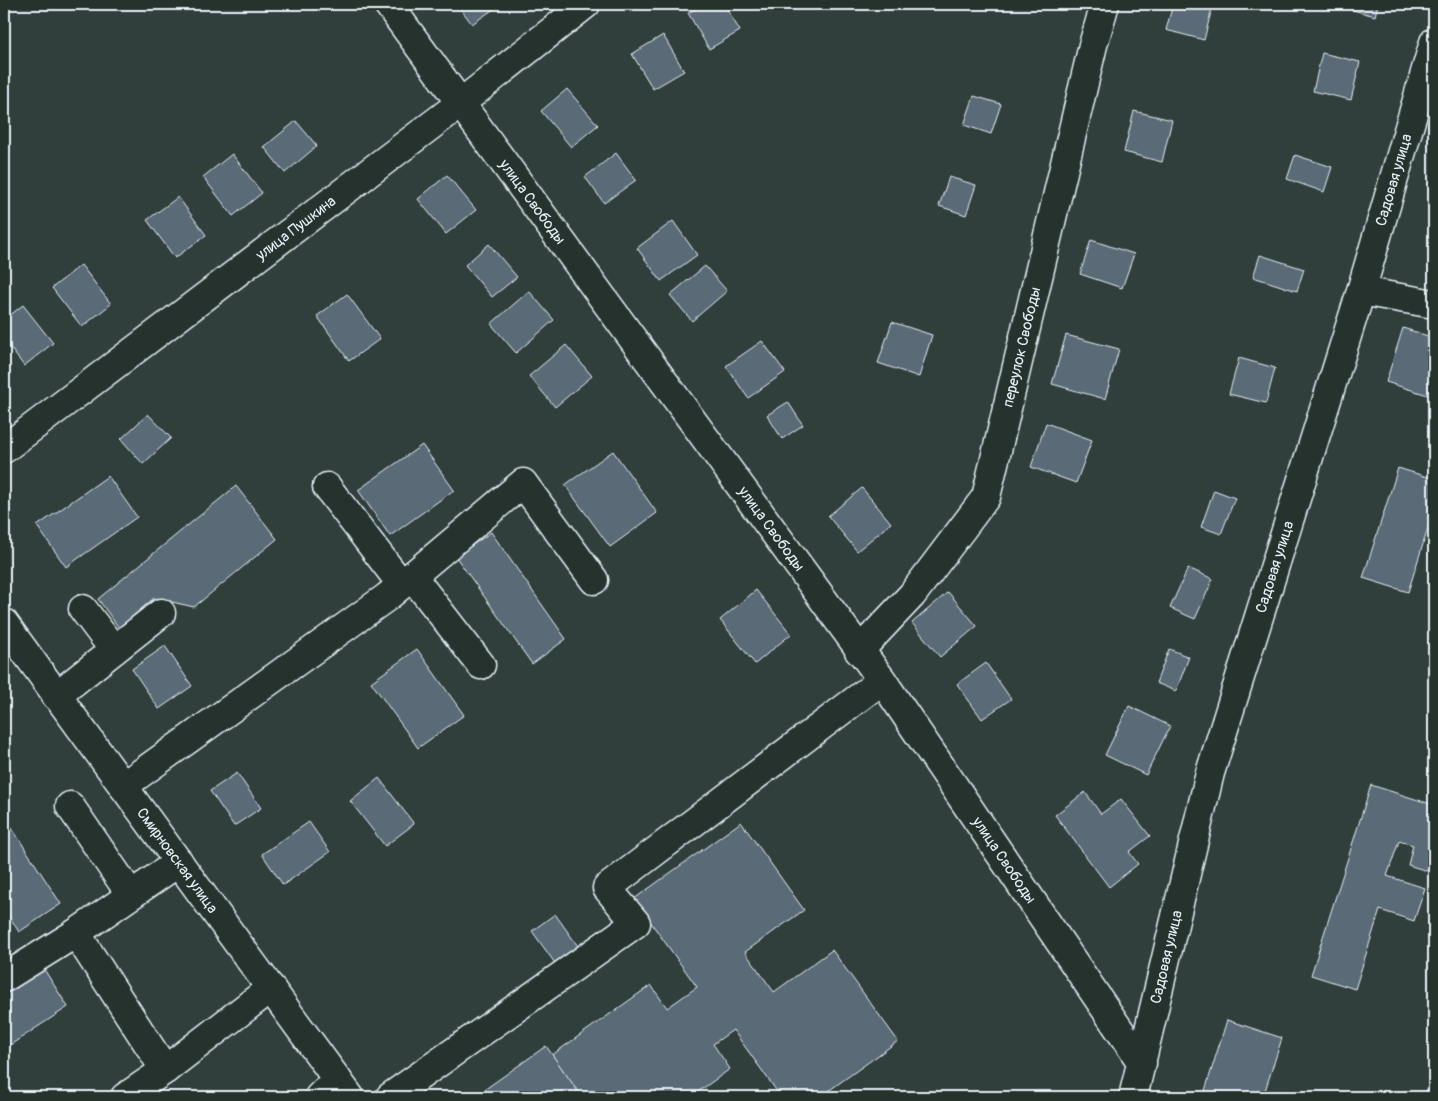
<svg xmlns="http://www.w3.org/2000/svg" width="1438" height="1101" font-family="Pangolin,sans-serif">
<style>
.building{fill:#5a6a76;stroke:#e8f1f8}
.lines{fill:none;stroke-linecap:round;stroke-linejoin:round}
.minor-casing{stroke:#e8f1f8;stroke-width:31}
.minor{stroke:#26332d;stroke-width:28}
.labels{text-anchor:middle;stroke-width:4;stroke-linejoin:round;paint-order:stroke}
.street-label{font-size:15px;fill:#e8f1f8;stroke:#26332d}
</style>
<rect width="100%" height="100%" fill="#303e3c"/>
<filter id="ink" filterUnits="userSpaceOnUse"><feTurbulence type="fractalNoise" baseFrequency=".02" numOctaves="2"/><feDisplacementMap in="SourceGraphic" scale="10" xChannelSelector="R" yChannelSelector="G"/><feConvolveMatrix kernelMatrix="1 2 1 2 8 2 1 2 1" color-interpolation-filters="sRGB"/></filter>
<g filter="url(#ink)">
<!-- building -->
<g class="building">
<polygon points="457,4 501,4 472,24"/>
<polygon points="704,4 724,4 740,31 709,49 688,13"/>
<polygon points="1173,4 1213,4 1204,40 1166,30"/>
<polygon points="1339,4 1378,4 1375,16 1338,6"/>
<polygon points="663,35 684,71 653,89 632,54"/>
<polygon points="1322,53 1360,62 1351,100 1313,91"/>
<polygon points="567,89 598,125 571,147 541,111"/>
<polygon points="974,96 1001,104 991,134 964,125"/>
<polygon points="1134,111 1172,120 1162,162 1124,152"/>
<polygon points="296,121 317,146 285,173 264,147"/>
<polygon points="616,153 636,180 604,203 585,177"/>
<polygon points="232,154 262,193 233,216 203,177"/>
<polygon points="1295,155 1332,167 1324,192 1287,179"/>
<polygon points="447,175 476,210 446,234 418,199"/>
<polygon points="949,177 976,185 966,215 939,206"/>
<polygon points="178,197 206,235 175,258 147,220"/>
<polygon points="673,221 697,255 661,281 637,248"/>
<polygon points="1091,240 1134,254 1122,288 1080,274"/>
<polygon points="489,244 517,277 492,297 465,265"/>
<polygon points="1260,255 1304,269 1297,291 1253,277"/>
<polygon points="81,265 111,304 82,327 52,288"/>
<polygon points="705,266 727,291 692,321 670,295"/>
<polygon points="529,291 554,320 516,353 491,324"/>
<polygon points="347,294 380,339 349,361 317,316"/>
<polygon points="23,305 53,343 24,366 4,340 4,320"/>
<polygon points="892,322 932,335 919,377 878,363"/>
<polygon points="1403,328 1434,338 1434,397 1386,382"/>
<polygon points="1066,335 1119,349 1105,399 1052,384"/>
<polygon points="762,341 785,372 748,398 726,366"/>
<polygon points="566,345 592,376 555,407 529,376"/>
<polygon points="1239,358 1275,368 1266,403 1229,394"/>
<polygon points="788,402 803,425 782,439 767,415"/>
<polygon points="148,414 171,438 143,464 121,439"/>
<polygon points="1046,423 1092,440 1076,483 1031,467"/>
<polygon points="422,445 454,490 390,536 358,490"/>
<polygon points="613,451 657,513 610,547 565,485"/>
<polygon points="1398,468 1434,479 1434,509 1408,592 1363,578"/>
<polygon points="108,476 137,517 66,567 37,526"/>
<polygon points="236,486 277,539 194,607 154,598 119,628 98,599"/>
<polygon points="862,488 891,523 857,551 828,516"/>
<polygon points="1214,490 1235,498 1221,534 1201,527"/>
<polygon points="491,532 566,639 532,664 456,557"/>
<polygon points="1188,568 1213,579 1195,619 1170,608"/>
<polygon points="756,590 791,634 755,664 720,620"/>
<polygon points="948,592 977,626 940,657 912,623"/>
<polygon points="165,646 192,686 159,709 132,669"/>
<polygon points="417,649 464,715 418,748 371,682"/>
<polygon points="1169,649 1189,657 1176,691 1156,683"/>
<polygon points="986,663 1011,699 982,719 957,684"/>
<polygon points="1129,706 1170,726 1146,775 1105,755"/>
<polygon points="237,773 261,808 234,826 210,791"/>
<polygon points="379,778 414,824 385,846 350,801"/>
<polygon points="1371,785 1434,805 1434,873 1408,865 1413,845 1399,841 1387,876 1425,888 1414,921 1380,910 1355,989 1311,975"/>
<polygon points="1085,792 1101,814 1121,799 1150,836 1129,852 1138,864 1109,887 1055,815"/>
<polygon points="4,816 61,904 19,932 4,908"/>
<polygon points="309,822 330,852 283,885 262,854"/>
<polygon points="741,822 804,910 745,952 774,992 832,950 898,1041 820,1097 781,1097 733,1030 713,1044 730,1069 691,1097 582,1097 552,1055 651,985 667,1008 697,987 634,899"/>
<polygon points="555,914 580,949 557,966 532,931"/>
<polygon points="40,963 68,1007 4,1049 4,987"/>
<polygon points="1227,1020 1282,1038 1263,1097 1203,1097"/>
<polygon points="546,1046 582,1097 489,1097 484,1090"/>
</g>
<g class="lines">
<defs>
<g id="minor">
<path id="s1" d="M388,4l494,676 260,383"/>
<polyline points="1361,291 1434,304"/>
<path id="s2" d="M4,449l458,-347 124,-98"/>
<polyline points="327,487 402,585"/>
<polyline points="412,576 481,665"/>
<polyline points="83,609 114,650"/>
<path id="s3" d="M4,623l346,474"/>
<path id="s4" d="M859,651l53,-56 74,-98 107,-452 12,-41"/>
<polyline points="56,696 161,613"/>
<polyline points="123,786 387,597 523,483 594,580"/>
<polyline points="70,806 131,895"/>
<polyline points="179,862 76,933 165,1070 271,988"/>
<polyline points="4,978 76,933"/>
<polyline points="125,1097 165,1070"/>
<polyline points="319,1097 337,1079"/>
<polyline points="390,1097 636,923 607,888 882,680"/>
<path id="s5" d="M1133,1097l77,-324 151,-482 73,-249"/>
</g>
</defs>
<!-- minor casing -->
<use href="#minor" class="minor-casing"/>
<!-- minor -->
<use href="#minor" class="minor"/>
</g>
</g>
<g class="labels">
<!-- street labels -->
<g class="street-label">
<text dy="5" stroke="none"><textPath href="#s5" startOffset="954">Садовая улица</textPath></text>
<text dy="5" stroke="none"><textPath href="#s1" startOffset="245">улица Свободы</textPath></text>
<text dy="5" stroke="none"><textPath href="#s2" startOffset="366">улица Пушкина</textPath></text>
<text dy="5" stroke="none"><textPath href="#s4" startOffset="354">переулок Свободы</textPath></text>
<text dy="5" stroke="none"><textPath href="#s1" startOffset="650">улица Свободы</textPath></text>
<text dy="5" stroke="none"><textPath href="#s5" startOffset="549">Садовая улица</textPath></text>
<text dy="5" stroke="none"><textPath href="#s3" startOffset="294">Смирновская улица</textPath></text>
<text dy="5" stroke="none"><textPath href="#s1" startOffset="1055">улица Свободы</textPath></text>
<text dy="5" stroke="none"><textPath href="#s5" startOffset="144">Садовая улица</textPath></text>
</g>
</g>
<!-- margin -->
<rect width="1438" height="1101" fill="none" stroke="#26332d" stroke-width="20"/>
<rect x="10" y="10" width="1418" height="1081" fill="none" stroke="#e8f1f8" stroke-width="2" filter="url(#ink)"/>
</svg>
